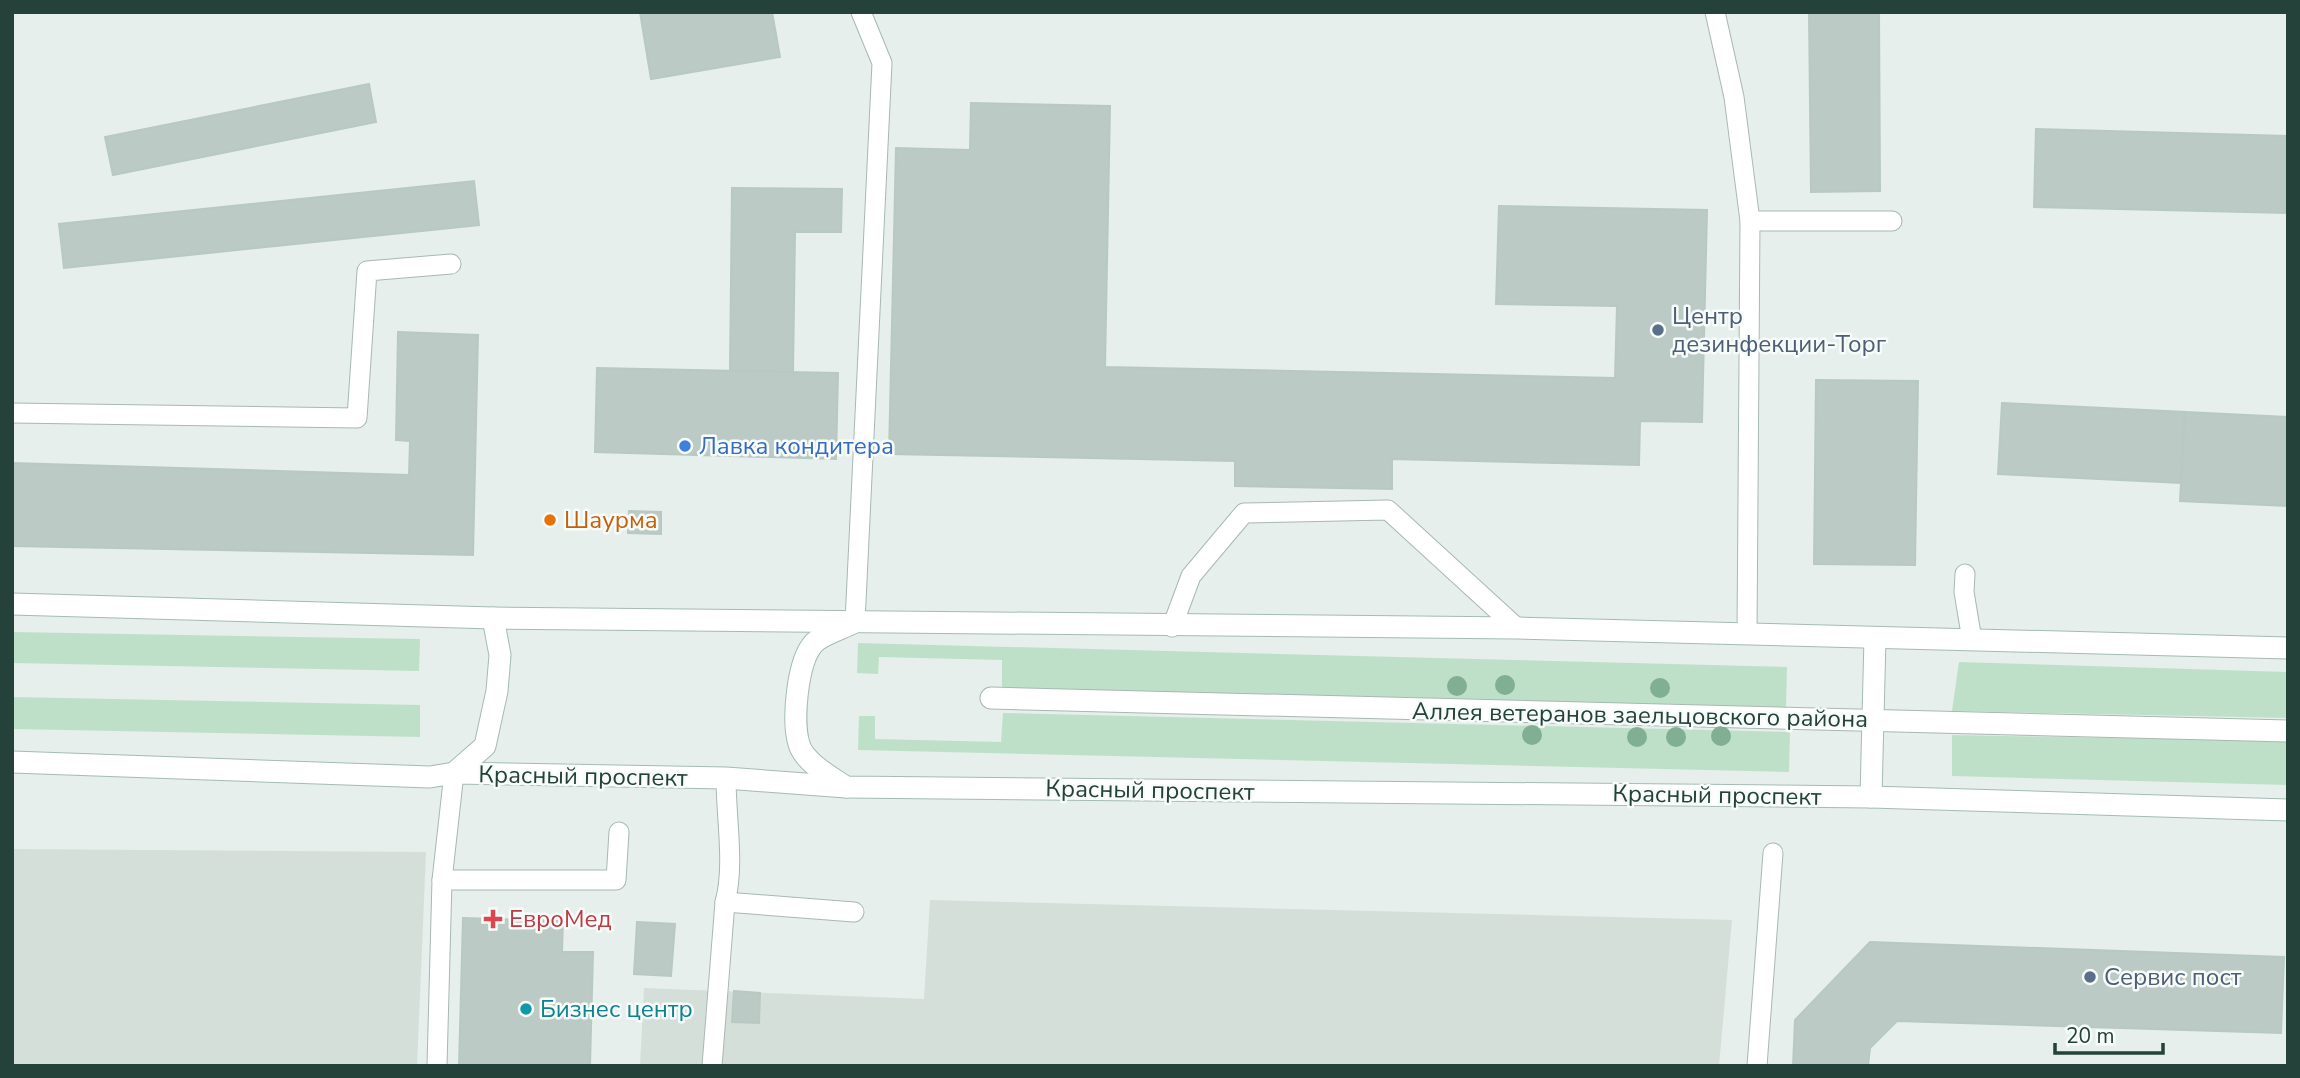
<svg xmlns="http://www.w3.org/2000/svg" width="2300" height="1078" font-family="'Nunito Sans',sans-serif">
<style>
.built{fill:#d4dfda}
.green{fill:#bfe0c8}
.building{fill:#bbcac4;stroke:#b8c9c2;stroke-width:2}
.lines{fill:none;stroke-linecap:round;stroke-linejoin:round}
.service-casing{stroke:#a8b8b2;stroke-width:21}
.pedestrian-casing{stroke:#a8b8b2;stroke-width:23}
.secondary-casing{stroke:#a4bbb3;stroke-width:23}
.service{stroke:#fff;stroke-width:19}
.pedestrian{stroke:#fff;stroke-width:21}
.secondary{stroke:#fff;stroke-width:21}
.tree{fill:#80af93}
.service-dot{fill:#5c6f8a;stroke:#f7fbf9;stroke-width:2.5}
.shop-dot{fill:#3f7fe0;stroke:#f7fbf9;stroke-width:2.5}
.food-dot{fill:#e8710a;stroke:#f7fbf9;stroke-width:2.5}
.health-dot{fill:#e0444e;stroke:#f7fbf9;stroke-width:2.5}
.culture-dot{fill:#0f9aa8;stroke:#f7fbf9;stroke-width:2.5}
.labels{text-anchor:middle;stroke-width:5;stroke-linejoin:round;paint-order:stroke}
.service-label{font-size:24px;fill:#4e5e75;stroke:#f7fbf9;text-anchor:start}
.shop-label{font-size:24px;fill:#366cbe;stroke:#f7fbf9;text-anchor:start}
.food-label{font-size:24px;fill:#c56008;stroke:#f7fbf9;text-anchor:start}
.street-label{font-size:24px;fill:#24423a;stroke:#f7fbf9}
.health-label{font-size:24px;fill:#be3a42;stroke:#f7fbf9;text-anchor:start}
.culture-label{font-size:24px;fill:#0d838f;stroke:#f7fbf9;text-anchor:start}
</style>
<rect width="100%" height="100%" fill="#e6efeb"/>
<!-- built -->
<g class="built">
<polygon points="12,849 426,852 417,1066 12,1066"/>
<polygon points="930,900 1732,920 1719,1066 640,1066 644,988 924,999"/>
</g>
<!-- green -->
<g class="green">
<polygon points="12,632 420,639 419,671 12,663"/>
<polygon points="858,643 1787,667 1786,708 1002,688 1002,660 879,657 878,674 857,673"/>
<polygon points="1959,662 2288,672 2288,718 1952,711"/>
<polygon points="12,697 420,705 420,737 12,729"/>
<polygon points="1003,713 1790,732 1789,772 858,750 859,716 875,716 875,739 1001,742"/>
<polygon points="1952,735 2288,741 2288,785 1952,776"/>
</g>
<!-- building -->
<g class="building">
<polygon points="640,12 772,12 780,57 651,79"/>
<polygon points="1809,12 1879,12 1880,191 1811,192"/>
<polygon points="369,84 376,122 113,175 105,137"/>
<polygon points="971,103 1110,106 1105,367 1615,378 1617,306 1496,304 1499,206 1707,210 1702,422 1640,421 1639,465 1392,459 1392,489 1235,486 1235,461 889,454 896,148 970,150"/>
<polygon points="2036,129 2288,136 2288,213 2034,207"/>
<polygon points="474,181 479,225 64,268 59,224"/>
<polygon points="732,188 842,189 841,232 795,232 793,372 730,371"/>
<polygon points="398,332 478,335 473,555 12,546 12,463 409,475 410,441 396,440"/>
<polygon points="597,368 838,373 836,459 595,452"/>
<polygon points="1816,380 1918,381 1915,565 1814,564"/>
<polygon points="2002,403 2185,412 2181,483 1998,474"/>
<polygon points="2185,412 2288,417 2288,506 2180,501"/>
<polygon points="629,511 661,512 661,534 628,533"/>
<polygon points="463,918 563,921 562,952 593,952 590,1066 459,1066"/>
<polygon points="637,922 675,924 671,976 634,974"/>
<polygon points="1870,942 2284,957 2281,1033 1897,1021 1870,1048 1868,1066 1793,1066 1795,1020"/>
<polygon points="734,991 760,993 759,1023 732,1022"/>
</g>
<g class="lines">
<defs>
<g id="service">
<polyline points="1715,12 1734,97 1750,221"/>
<polyline points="12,413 357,418 367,271 451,264"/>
<polyline points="1965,574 1964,592 1972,640"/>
<polyline points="855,622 882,63 861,12"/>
<polyline points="1172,627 1191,576 1244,513 1388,510 1517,628"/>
<polyline points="1747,634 1750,221 1892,221"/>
<polyline points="454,773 442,880 616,880 619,832"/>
<polyline points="725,902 854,912"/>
<polyline points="437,1066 442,880"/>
<path d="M712,1066l13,-164c10,-36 1,-84 1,-124"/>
<polyline points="1757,1066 1773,853"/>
</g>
<polyline id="pedestrian" points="991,698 2288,731"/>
<g id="secondary">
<polyline points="12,604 493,618 1517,628 2288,648"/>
<polyline points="12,762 430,777 454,773 726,778 846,787 1871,797 2288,810"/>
<polyline points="454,773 485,746 497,691 500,655 493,618"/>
<path d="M846,787c-15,-10 -42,-25 -47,-43 -7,-23 -2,-83 15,-101 9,-9 28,-14 39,-20"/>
<polyline points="1871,797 1875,638"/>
</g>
</defs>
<!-- service casing -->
<use href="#service" class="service-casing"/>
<!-- pedestrian casing -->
<use href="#pedestrian" class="pedestrian-casing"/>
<!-- secondary casing -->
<use href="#secondary" class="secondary-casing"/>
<!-- service -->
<use href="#service" class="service"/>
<!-- pedestrian -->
<use href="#pedestrian" class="pedestrian"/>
<!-- secondary -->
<use href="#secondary" class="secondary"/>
</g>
<!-- trees -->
<g class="tree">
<circle cx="1505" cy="685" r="10"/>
<circle cx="1457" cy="686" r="10"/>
<circle cx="1660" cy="688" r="10"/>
<circle cx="1532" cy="735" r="10"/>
<circle cx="1721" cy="736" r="10"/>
<circle cx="1637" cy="737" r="10"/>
<circle cx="1676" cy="737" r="10"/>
</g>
<!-- markers -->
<g class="service-dot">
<circle cx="1658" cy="330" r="7"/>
<circle cx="2090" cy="977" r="7"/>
</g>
<circle class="shop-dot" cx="685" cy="446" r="7"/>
<circle class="food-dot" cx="550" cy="520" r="7"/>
<path class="health-dot" d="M489.5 908.5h7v7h7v7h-7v7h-7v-7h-7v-7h7z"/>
<circle class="culture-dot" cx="526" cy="1009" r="7"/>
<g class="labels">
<!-- service labels -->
<g class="service-label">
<text x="1672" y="324">Центр<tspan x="1672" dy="28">дезинфекции-Торг</tspan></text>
<text x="2104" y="985">Сервис пост</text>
</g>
<!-- shop labels -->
<g class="shop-label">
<text x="699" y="454">Лавка кондитера</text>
</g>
<!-- food labels -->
<g class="food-label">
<text x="564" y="528">Шаурма</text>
</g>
<!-- street labels -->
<g class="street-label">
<text transform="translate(1640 715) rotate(1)" y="8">Аллея ветеранов заельцовского района</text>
<text transform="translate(583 776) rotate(1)" y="8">Красный проспект</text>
<text transform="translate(1150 790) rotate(1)" y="8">Красный проспект</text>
<text transform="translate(1717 795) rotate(1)" y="8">Красный проспект</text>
</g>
<!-- health labels -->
<g class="health-label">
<text x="509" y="927">ЕвроМед</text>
</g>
<!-- culture labels -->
<g class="culture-label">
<text x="540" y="1017">Бизнес центр</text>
</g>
</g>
<!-- border -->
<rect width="2300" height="1078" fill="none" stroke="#24423a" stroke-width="28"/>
<!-- scale -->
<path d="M2055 1043v10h108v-10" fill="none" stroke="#24423a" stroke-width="3.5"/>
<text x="2066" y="1043" font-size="21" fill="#24423a" stroke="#f7fbf9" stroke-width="5" paint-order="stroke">20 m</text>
</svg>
